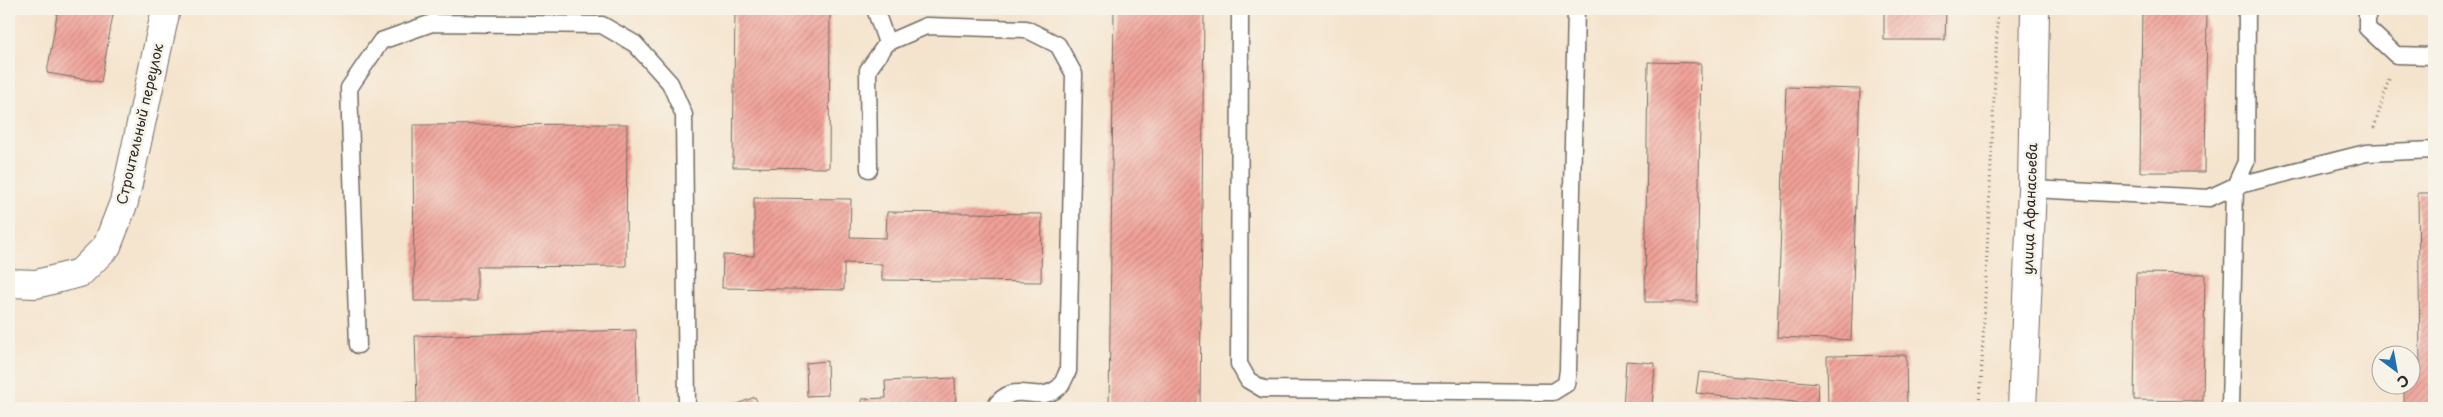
<svg xmlns="http://www.w3.org/2000/svg" width="2443" height="417" font-family="'Playpen Sans',sans-serif">
<style>
.building{fill:url(#building-hatch)}
.lines{fill:none;stroke-linecap:round;stroke-linejoin:round}
.service-casing{stroke:#726c64;stroke-width:19}
.minor-casing{stroke:#726c64;stroke-width:30}
.path{stroke:#726c64;stroke-width:3;stroke-dasharray:1 4;stroke-linecap:butt}
.service{stroke:#fff;stroke-width:16}
.minor{stroke:#fff;stroke-width:28}
.labels{text-anchor:middle;stroke-width:5;stroke-linejoin:round;paint-order:stroke}
.street-label{font-size:14px;fill:#2b2b2b;stroke:#f7f3e8}
</style>
<defs>
<pattern id="building-hatch" width="6" height="6" patternUnits="userSpaceOnUse" patternTransform="scale(1.25)"><rect width="6" height="6" fill="#f1a198"/><path d="M-1 1l2-2M0 6l6-6M5 7l2-2" fill="none" stroke="#c3837c"/></pattern>
</defs>
<rect width="100%" height="100%" fill="#f7f3e8"/>
<filter id="ink" filterUnits="userSpaceOnUse"><feTurbulence type="fractalNoise" baseFrequency=".02" numOctaves="2"/><feDisplacementMap in="SourceGraphic" scale="10" xChannelSelector="R" yChannelSelector="G"/><feConvolveMatrix kernelMatrix="1 2 1 2 8 2 1 2 1" color-interpolation-filters="sRGB"/></filter>
<filter id="wash" filterUnits="userSpaceOnUse"><feTurbulence type="fractalNoise" baseFrequency=".0096" numOctaves="4" result="noise"/><feDisplacementMap in="SourceGraphic" scale="20" xChannelSelector="R" yChannelSelector="G"/><feGaussianBlur stdDeviation="1.12" result="paint"/><feColorMatrix in="noise" values="0 0 0 0 0 0 0 0 0 0 0 0 0 0 0 0 0 1.4 0 .05"/><feComposite in="paint" operator="in"/></filter>
<g filter="url(#wash)">
<rect width="100%" height="100%" fill="#f5e4cd"/>
<g id="blocks">
<!-- building -->
<g class="building">
<polygon points="58,9 114,9 101,82 47,73"/>
<polygon points="735,9 830,9 829,168 733,167"/>
<polygon points="1114,9 1204,9 1200,408 1109,408"/>
<polygon points="1884,9 1946,9 1945,40 1884,40"/>
<polygon points="2142,9 2207,9 2205,172 2140,172"/>
<polygon points="1648,62 1701,63 1697,302 1645,302"/>
<polygon points="1786,87 1860,89 1851,340 1777,337"/>
<polygon points="627,124 626,266 477,267 477,301 414,301 413,125"/>
<polygon points="2418,193 2434,193 2434,408 2404,408 2404,384 2410,384 2410,368 2420,367"/>
<polygon points="754,198 851,199 850,237 886,238 887,212 1042,214 1041,282 882,280 882,264 844,263 844,290 722,288 723,255 754,256"/>
<polygon points="2136,273 2205,274 2203,401 2134,400"/>
<polygon points="636,330 638,408 403,408 403,404 417,403 415,336"/>
<polygon points="1906,355 1907,408 1828,408 1827,356"/>
<polygon points="827,361 828,395 807,396 806,363"/>
<polygon points="1626,361 1655,363 1652,408 1623,408"/>
<polygon points="1699,372 1818,383 1817,404 1696,393"/>
<polygon points="955,378 956,408 862,408 862,399 886,398 885,381"/>
<polygon points="755,397 760,408 727,408"/>
</g>
</g>
</g>
<g filter="url(#ink)">
<use href="#blocks" fill-opacity="0" stroke="#726c64" stroke-width="1"/>
<g class="lines">
<defs>
<g id="service">
<polyline points="875,9 887,43"/>
<polyline points="1240,9 1239,364 1248,380 1263,389 1553,392 1566,384 1568,370 1576,9"/>
<polyline points="2367,9 2367,28 2396,55 2434,56"/>
<path d="M869,169l-1,-99 19,-27 39,-17 100,3 32,16 16,29 -6,297c-3,5 -5,14 -10,17 -21,18 -44,-11 -64,20"/>
<polyline points="2032,189 2209,198 2235,186 2246,162 2247,9"/>
<polyline points="358,345 349,88 381,41 432,23 602,25 635,44 670,83 684,115 687,408"/>
<polyline points="2230,408 2235,186 2366,153 2434,150"/>
</g>
<g id="minor">
<polyline points="9,283 36,284 80,273 107,246 124,202 166,9"/>
<polyline points="2022,408 2032,189 2035,9"/>
</g>
</defs>
<!-- service casing -->
<use href="#service" class="service-casing"/>
<!-- minor casing -->
<use href="#minor" class="minor-casing"/>
<!-- path -->
<g class="path">
<polyline points="2374,128 2389,79"/>
<polyline points="1980,408 1998,9"/>
</g>
<!-- service -->
<use href="#service" class="service"/>
<!-- minor -->
<use href="#minor" class="minor"/>
</g>
</g>
<g class="labels">
<!-- street labels -->
<g class="street-label">
<text transform="translate(140 124) rotate(-77)" y="5">Строительный переулок</text>
<text transform="translate(2030 209) rotate(-88)" y="5">улица Афанасьева</text>
</g>
</g>
<!-- margin -->
<rect width="2443" height="417" fill="none" stroke="#f7f3e8" stroke-width="30"/>
<!-- north arrow -->
<g transform="translate(2396 370) rotate(148)"><circle r="24" fill="#f7f3e8" stroke="#a5a39c"/>
<path d="M0-4L9 19L0 12L-9 19Z" fill="#1f6fb2"/>
<text y="-8" font-size="14" font-weight="bold" text-anchor="middle" fill="#2b2b2b">С</text>
</g>
</svg>
